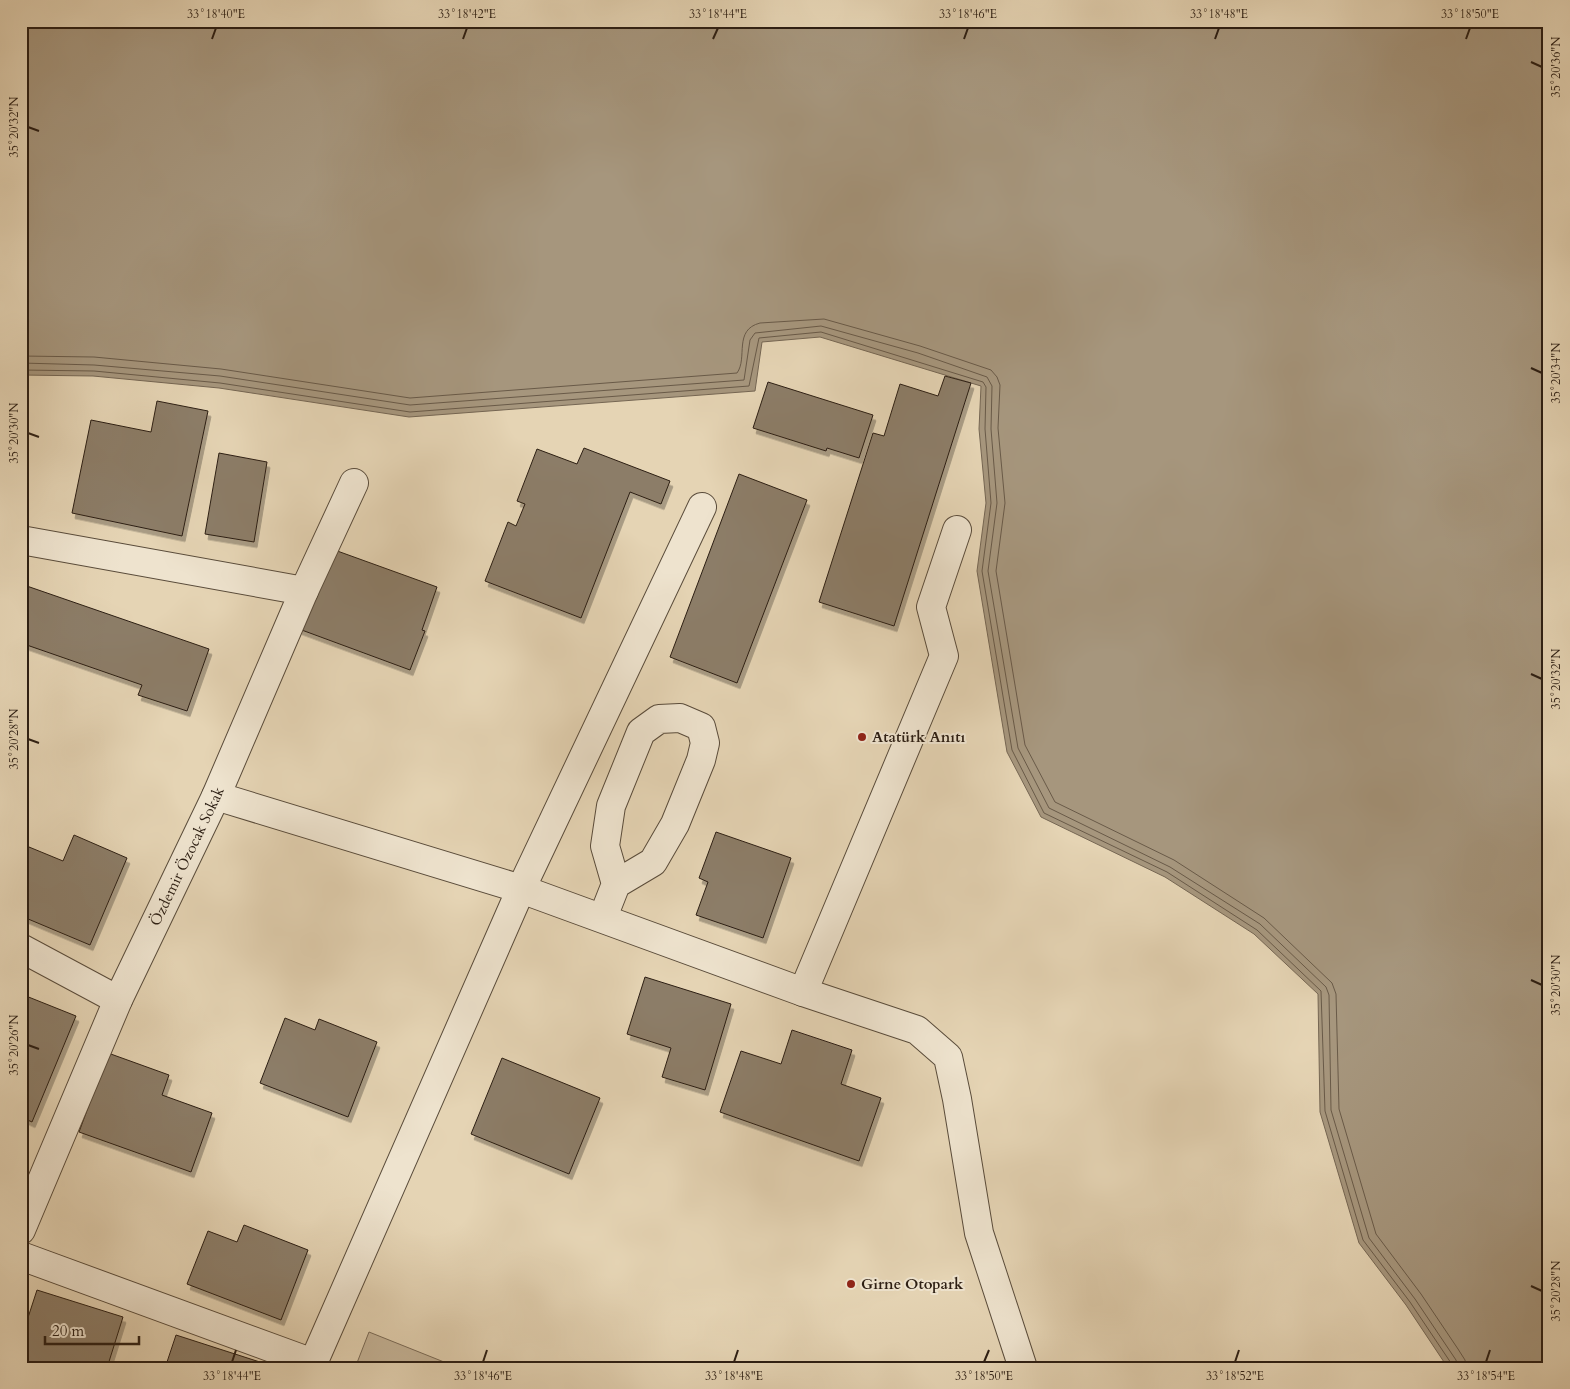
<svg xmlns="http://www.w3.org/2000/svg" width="1570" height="1389" font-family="Cardo,serif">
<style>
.green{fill:#c6b599;stroke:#796a56}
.water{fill:#a6967d;stroke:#756653}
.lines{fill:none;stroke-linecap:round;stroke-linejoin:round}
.shore{stroke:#695a48;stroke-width:1}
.building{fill:#8c7d67;stroke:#2c1e13;filter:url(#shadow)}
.minor-casing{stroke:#5a4c3b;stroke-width:30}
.minor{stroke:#eee3ce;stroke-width:28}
.ticks{fill:none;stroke:#2c1e13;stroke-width:2}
.poi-dot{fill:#8f2418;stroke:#eee3ce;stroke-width:2}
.labels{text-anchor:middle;stroke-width:4;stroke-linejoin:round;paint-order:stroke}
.poi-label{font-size:15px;font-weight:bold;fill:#2c1e13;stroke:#eee3ce;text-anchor:start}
.street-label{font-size:15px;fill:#2c1e13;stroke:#eee3ce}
.neatline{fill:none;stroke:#2c1e13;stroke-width:2}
.ticks-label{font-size:12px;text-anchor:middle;fill:#2c1e13}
</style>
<defs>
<filter id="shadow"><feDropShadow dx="3" dy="5.5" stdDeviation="0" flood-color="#0004"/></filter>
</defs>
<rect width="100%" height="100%" fill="#e5d4b4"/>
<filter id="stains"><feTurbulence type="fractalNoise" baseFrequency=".004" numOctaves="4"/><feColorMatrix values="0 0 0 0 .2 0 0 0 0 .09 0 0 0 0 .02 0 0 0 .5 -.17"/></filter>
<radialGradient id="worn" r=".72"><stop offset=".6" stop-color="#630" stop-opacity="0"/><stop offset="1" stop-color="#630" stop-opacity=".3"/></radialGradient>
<!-- green -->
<polygon class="green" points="369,1332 459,1368 355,1368"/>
<!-- water -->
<polygon class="water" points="21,21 1549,21 1549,1368 1448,1368 1406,1305 1359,1243 1320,1112 1318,994 1254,934 1165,877 1041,817 1007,752 977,571 986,503 979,429 981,386 820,337 762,342 755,391 409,417 219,388 93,376 21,375"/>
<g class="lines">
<!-- shore -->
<g class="shore">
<path d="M21,356l73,1 127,12 189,29 327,-25c11,-15 -4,-43 23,-50l64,-4 96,27 71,24 6,7 3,8 -2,43 7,75 -9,68 29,174 30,57 119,58 90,58 68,65 4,11 3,115 37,125 45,60 37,55 7,11 1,8"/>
<polyline points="21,363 94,365 220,376 410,405 744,380 750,340 755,333 821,326 918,353 987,377 992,386 991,429 997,503 988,571 1018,748 1049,808 1170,867 1260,924 1326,987 1329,995 1331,1110 1369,1238 1415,1299 1456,1360 1458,1368"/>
<polyline points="21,370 94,371 220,383 410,412 749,386 759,338 821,332 983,382 986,387 985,429 991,503 982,571 1012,750 1044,813 1167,872 1257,930 1321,991 1325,1111 1363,1240 1410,1302 1451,1363 1452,1368"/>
</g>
</g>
<!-- building -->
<g class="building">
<polygon points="945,376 971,383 894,626 819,602 873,433 884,436 900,384 938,396"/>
<polygon points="768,382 873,415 859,458 827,448 826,451 753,428"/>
<polygon points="157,401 208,411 182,536 72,513 91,420 151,432"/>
<polygon points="584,448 670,481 661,504 630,492 581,618 485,581 508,522 516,526 525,504 517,501 537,449 577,464"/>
<polygon points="219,453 267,462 254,542 205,534"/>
<polygon points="739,474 807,500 737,683 670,657"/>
<polygon points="329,548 437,587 422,630 425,631 410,670 299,629"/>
<polygon points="21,584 209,649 187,711 138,695 142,685 21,643"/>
<polygon points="716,832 791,858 763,938 696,915 708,882 699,878"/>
<polygon points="74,835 127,858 90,945 21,916 21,865 29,847 63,861"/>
<polygon points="645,977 731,1004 705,1090 662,1077 671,1048 627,1034"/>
<polygon points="21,994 76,1016 32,1122 21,1117"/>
<polygon points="285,1018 315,1030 319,1019 377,1042 348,1117 260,1083"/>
<polygon points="792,1030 852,1050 841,1084 881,1098 859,1161 720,1112 741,1051 781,1064"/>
<polygon points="108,1053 169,1075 162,1095 212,1113 191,1172 79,1132"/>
<polygon points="502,1058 600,1098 569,1174 471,1134"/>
<polygon points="244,1225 308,1250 281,1320 187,1284 208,1231 237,1242"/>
<polygon points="37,1290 123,1317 107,1368 21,1368 21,1339"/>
<polygon points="176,1335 266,1364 265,1368 165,1368"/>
</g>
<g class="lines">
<defs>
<g id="minor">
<polyline points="21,540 304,591"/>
<polyline points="216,796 521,889 803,992 917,1030 948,1057 957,1099 979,1233 1023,1368"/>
<polyline points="603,917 616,884 605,846 611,806 641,732 659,719 680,718 701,727 705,743 701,760 675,824 653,862 616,884"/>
<polyline points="21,948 118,1000"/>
<polyline points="803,992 944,656 931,607 957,530"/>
<path id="s1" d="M21,1230l97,-230 98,-204 88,-205 50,-108"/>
<polyline points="21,1256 313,1363"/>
<polyline points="311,1368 521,889 702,507"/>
</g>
</defs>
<!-- minor casing -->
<use href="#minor" class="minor-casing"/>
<!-- minor -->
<use href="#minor" class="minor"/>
</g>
<!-- ticks -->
<path class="ticks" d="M212,39l4,-11M463,39l4,-11M713,39l5,-11M964,39l4,-11M1215,39l4,-11M1466,39l4,-11M1531,62l11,5M28,127l11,4M1531,368l11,5M28,433l11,4M1531,674l11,5M28,739l11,4M1531,980l11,5M28,1045l11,4M1531,1286l11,5M232,1362l4,-12M483,1362l4,-12M734,1362l4,-12M984,1362l5,-12M1235,1362l4,-12M1486,1362l4,-12"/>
<!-- markers -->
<g class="poi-dot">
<circle cx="862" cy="737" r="5"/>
<circle cx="851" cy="1284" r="5"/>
</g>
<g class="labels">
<!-- poi labels -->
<g class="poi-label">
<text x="872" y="742">Atatürk Anıtı</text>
<text x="861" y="1289">Girne Otopark</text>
</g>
<!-- street labels -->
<g class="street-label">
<text dy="5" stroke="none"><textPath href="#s1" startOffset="409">Özdemir Özocak Sokak</textPath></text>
</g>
</g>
<!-- margin -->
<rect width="1570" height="1389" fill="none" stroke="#e5d4b4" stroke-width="55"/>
<!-- scale -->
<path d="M45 1336v8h94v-8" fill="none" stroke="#2c1e13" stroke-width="2.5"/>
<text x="52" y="1336" font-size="15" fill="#2c1e13" stroke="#eee3ce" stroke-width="4" paint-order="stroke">20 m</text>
<rect x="28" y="28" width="1514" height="1334" class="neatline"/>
<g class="ticks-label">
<text x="216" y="18">33°18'40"E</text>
<text x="467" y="18">33°18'42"E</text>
<text x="718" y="18">33°18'44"E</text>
<text x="968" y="18">33°18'46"E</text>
<text x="1219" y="18">33°18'48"E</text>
<text x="1470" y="18">33°18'50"E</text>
<text transform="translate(1556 67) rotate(-90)" y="4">35°20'36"N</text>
<text transform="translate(14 127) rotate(-90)" y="4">35°20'32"N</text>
<text transform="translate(1556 373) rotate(-90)" y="4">35°20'34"N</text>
<text transform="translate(14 433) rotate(-90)" y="4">35°20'30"N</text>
<text transform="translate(1556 679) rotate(-90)" y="4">35°20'32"N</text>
<text transform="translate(14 739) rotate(-90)" y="4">35°20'28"N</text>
<text transform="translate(1556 985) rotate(-90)" y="4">35°20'30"N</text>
<text transform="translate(14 1045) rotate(-90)" y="4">35°20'26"N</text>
<text transform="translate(1556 1291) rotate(-90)" y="4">35°20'28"N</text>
<text x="232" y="1380">33°18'44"E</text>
<text x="483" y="1380">33°18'46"E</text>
<text x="734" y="1380">33°18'48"E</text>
<text x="984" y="1380">33°18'50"E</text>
<text x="1235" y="1380">33°18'52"E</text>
<text x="1486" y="1380">33°18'54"E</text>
</g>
<rect width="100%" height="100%" filter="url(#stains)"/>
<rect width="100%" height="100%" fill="url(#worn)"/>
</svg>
